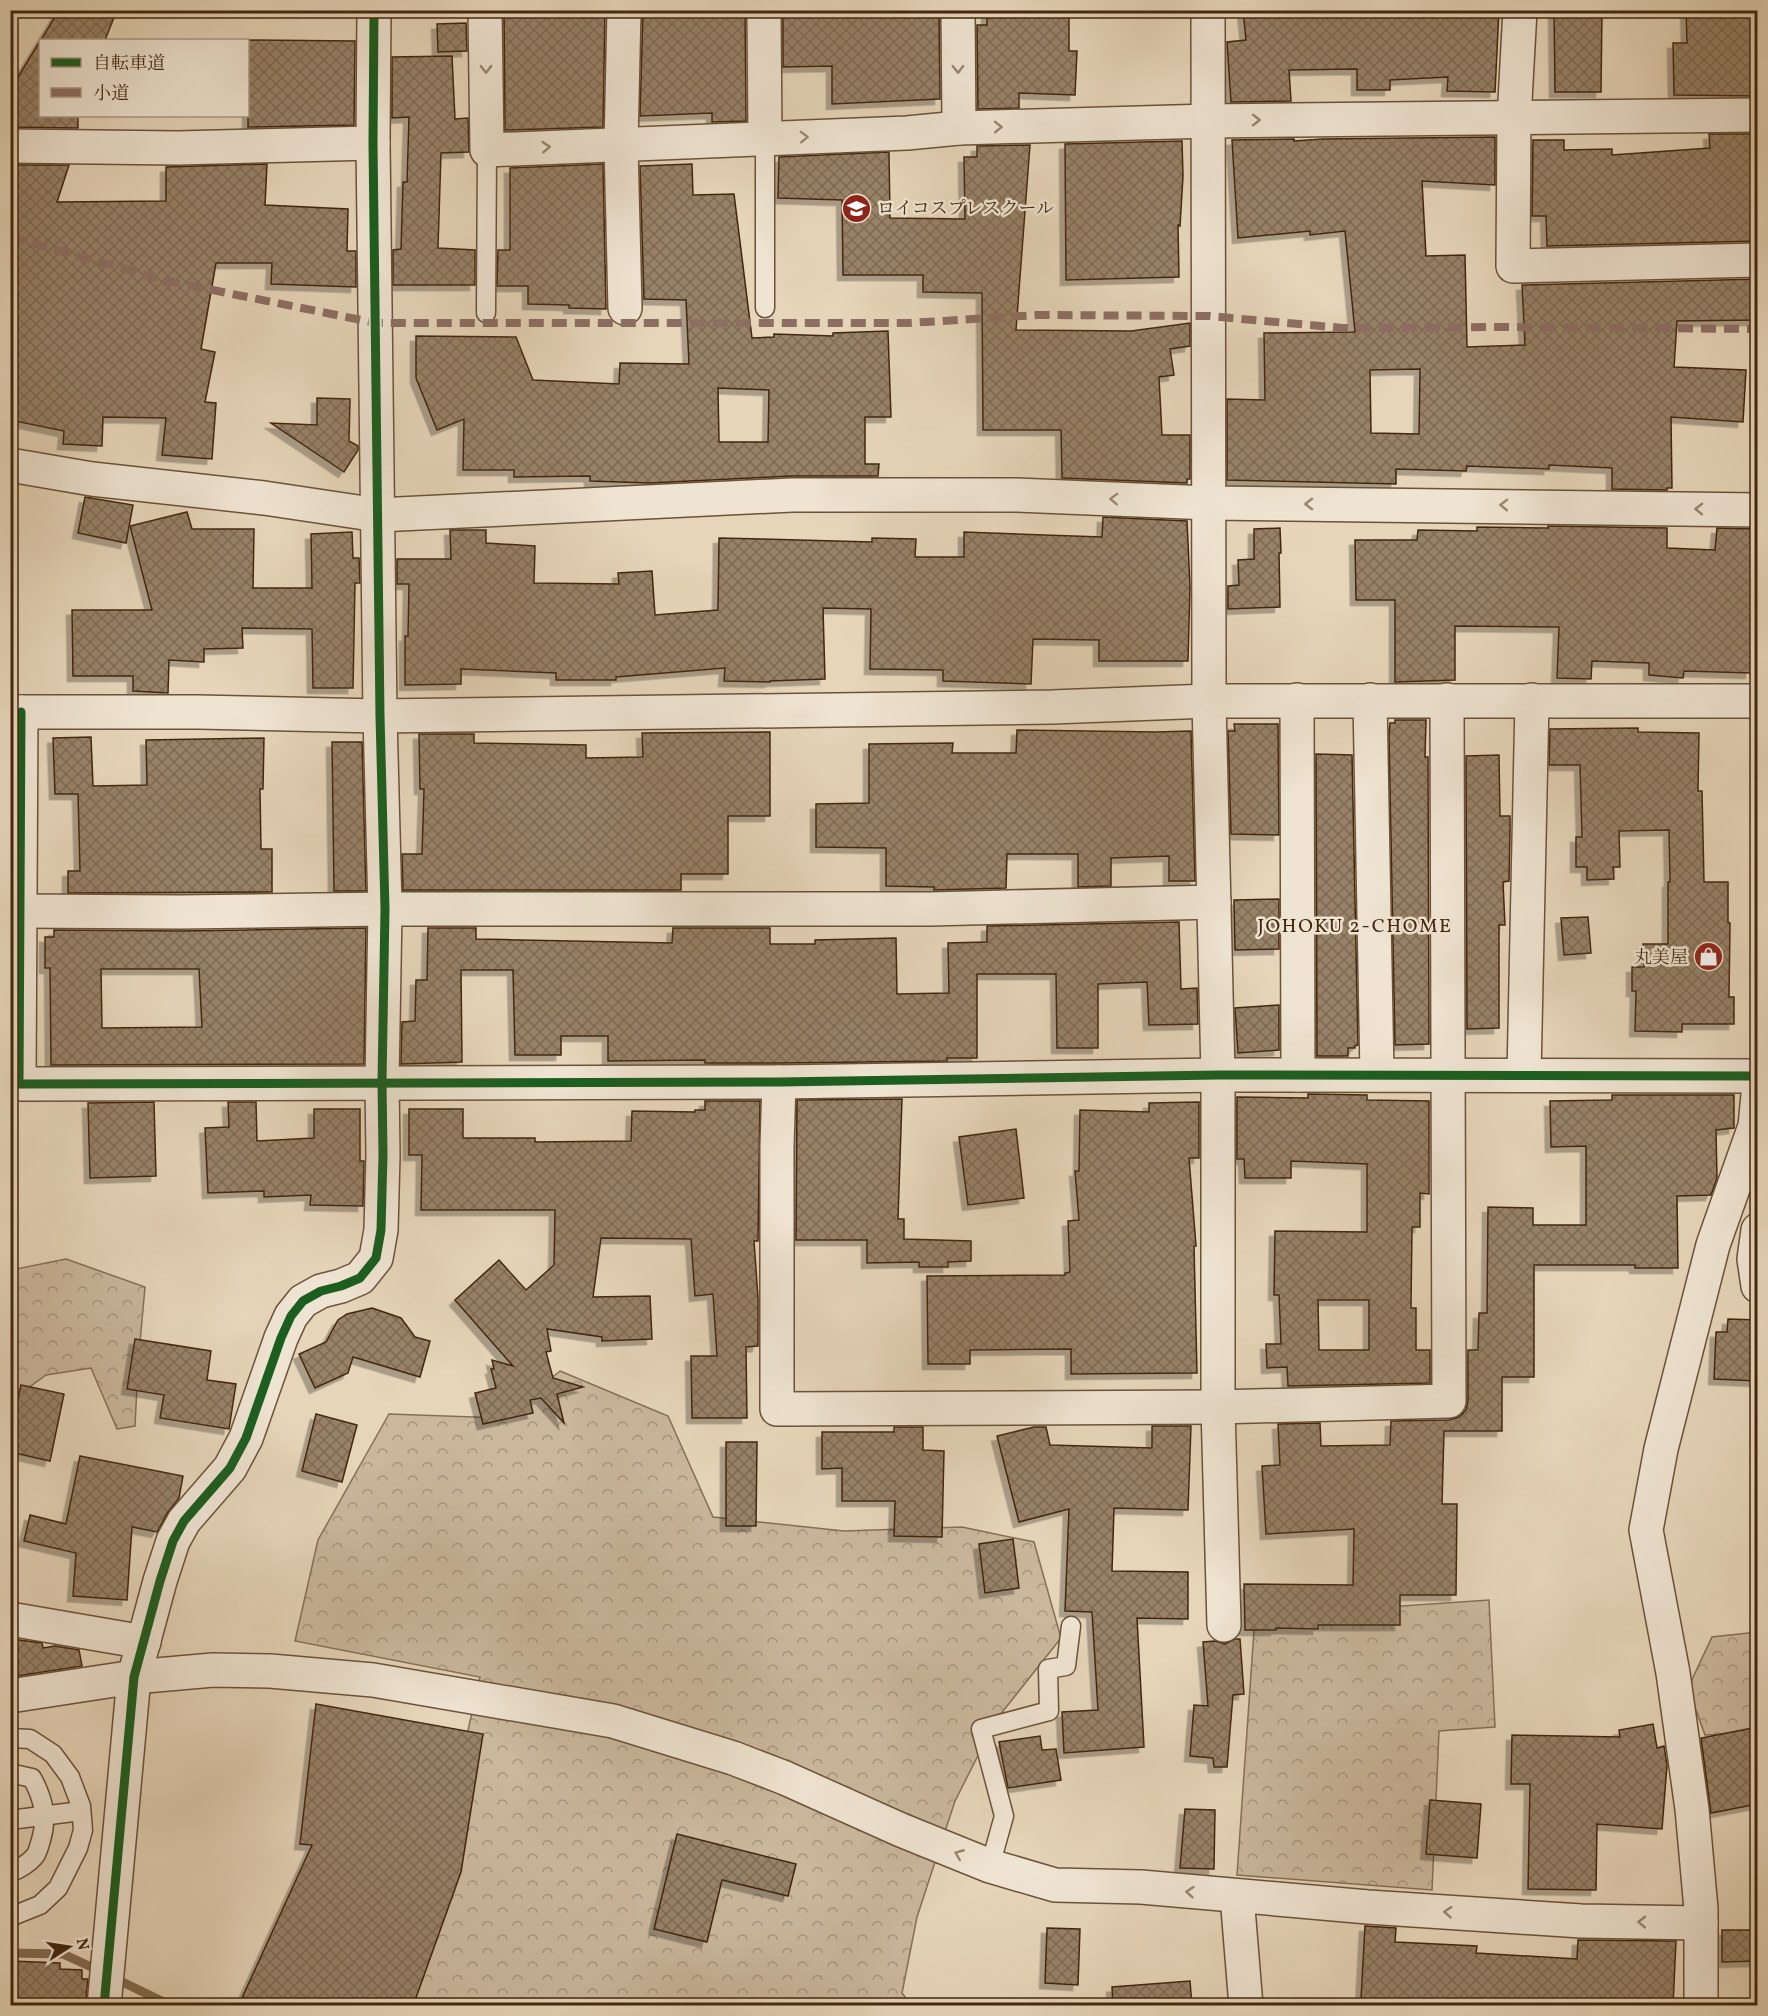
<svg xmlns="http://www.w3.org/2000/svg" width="1768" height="2016" font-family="Vollkorn,'Noto Serif JP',serif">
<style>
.forest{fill:url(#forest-crowns);stroke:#866f56;stroke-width:1.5}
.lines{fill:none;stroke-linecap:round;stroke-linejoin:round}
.stream{stroke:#836c52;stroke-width:9}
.building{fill:url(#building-cross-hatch);stroke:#42270f;stroke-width:1.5;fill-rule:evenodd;filter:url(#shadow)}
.service-casing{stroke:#6b523a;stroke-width:21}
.minor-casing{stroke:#6b523a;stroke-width:36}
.tertiary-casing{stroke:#6b523a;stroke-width:36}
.service{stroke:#efe4d2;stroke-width:18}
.minor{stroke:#efe4d2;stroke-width:33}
.tertiary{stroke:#efe4d2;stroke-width:33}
.quiet{stroke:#8d6e63;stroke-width:8;stroke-dasharray:15 8;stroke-linecap:butt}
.cycleway-casing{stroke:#efe4d2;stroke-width:13}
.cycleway{stroke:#1b5e20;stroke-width:9}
.oneway{stroke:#988670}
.labels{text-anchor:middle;stroke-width:5;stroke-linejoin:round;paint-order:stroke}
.poi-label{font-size:18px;fill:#42270f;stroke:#efe4d2;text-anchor:start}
.neighbourhood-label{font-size:20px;letter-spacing:1.5px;fill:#42270f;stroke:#efe4d2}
</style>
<defs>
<pattern id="forest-crowns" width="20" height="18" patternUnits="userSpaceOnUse" patternTransform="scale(1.5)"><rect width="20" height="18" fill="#cab79c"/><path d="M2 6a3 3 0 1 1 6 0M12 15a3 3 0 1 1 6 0" fill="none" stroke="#a6957e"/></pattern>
<pattern id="building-cross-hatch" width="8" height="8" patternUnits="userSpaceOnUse" patternTransform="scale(1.5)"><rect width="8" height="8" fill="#978167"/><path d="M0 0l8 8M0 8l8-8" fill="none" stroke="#7d6a53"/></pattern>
<filter id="shadow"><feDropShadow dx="-5.5" dy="5.5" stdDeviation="0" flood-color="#0004"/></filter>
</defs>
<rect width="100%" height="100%" fill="#e6d5b9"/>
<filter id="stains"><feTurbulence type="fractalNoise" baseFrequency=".00333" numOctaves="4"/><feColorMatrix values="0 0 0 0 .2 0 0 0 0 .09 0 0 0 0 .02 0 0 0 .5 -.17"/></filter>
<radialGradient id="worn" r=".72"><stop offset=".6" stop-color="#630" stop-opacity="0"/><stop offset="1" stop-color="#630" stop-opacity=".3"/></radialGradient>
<!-- forest -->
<g class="forest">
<polygon points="66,1259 145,1287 138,1365 135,1426 117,1429 91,1368 46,1375 16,1397 11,1426 11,1270"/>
<polygon points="560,1371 668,1416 713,1517 844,1531 962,1527 1034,1542 1061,1638 996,1720 955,1801 917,1917 902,1993 912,2006 390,2005 444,1837 480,1677 295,1641 318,1540 389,1414 502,1418"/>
<polygon points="1489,1600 1495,1727 1439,1731 1432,1890 1237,1875 1255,1616"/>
<polygon points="1757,1632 1757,1733 1705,1735 1688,1688 1712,1637"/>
</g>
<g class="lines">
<!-- stream -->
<g class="stream">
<polyline points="10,1953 63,1954 100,1971"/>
<polyline points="112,1977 172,2006"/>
</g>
</g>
<!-- building -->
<g class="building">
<polygon points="59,10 117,10 105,40 41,40"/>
<polygon points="504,10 605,10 603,127 505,130"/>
<polygon points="706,10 745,10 746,121 712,122 712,113 640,116 643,12 706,12"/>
<polygon points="783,10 939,10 940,99 832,104 832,66 783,67"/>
<polygon points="987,10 1069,10 1069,51 1077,51 1075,95 1019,93 1019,108 978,109 977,25 987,25"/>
<polygon points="1243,10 1499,10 1495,92 1447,91 1448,77 1390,80 1390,90 1357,90 1357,69 1289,70 1291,101 1231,102 1227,42 1246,40"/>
<polygon points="1554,10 1602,10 1601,92 1555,92"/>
<polygon points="1686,10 1758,10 1758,96 1674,95 1673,43 1687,43"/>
<polygon points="466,23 467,51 438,52 437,24"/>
<polygon points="248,40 355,41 354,125 248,127"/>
<polygon points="40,41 40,116 78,116 78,128 10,127 10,90"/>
<polygon points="452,56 455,119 468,118 469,152 441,153 438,248 475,250 475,285 393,285 393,250 401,249 403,182 407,182 409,117 392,118 392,57"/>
<polygon points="1709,134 1758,134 1758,241 1547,246 1546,216 1532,216 1533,140 1564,140 1564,150 1612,149 1612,155 1710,148"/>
<path d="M1495,137v48l-73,-4 4,75 39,-1 2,92 58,-2 -3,-60 236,-6v41l-81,1 -3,46 72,3 -3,52 -72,-5 1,71h-5v2l-55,-1v-21l-63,-3v4l-82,-3 -1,5 -70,-2v15l-169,-4v-81l38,1 -1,-67 91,-1 -10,-101 -35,4v-4l-72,7 -6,-98 62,-1v2l29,-2zM1420,369l-1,65 -48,-1 -1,-63z"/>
<polygon points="1182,141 1183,176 1180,226 1178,225 1179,277 1066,280 1065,144"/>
<polygon points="1030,145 1016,330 1131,331 1190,323 1190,346 1170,349 1174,375 1159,377 1162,435 1190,435 1190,479 1187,479 1187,483 1062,478 1061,430 983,430 982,293 923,292 923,275 843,275 842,200 778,198 779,157 889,152 890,218 965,219 964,157 977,157 977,146"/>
<polygon points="267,164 265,205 348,209 347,251 356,251 356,287 271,284 272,263 216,263 201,349 215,352 205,402 216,403 212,459 162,455 166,418 103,417 102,446 63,444 64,431 10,420 10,165 69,165 57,202 166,201 166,167"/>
<polygon points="603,164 606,309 569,308 569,305 528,304 528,286 497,286 498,250 510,250 510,168"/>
<path d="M692,164l1,31 41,-1 18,144 22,-1v-3l59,2v-3l55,-2 3,86h-26v47h14l-1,12h-87l-141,7 -60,-2v-5l-76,1v-7h-51l1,-51 -27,11 -21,-52v-42l100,1 17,43 86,4 1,-21 69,1 -3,-64 -42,-1 -4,-133zM718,388l51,2 -1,52h-49z"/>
<polygon points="317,398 350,399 349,441 358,446 358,450 344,472 271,423 317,425"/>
<polygon points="85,497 133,505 126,543 78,533"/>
<polygon points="187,512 192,529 254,529 253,588 312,588 311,534 352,532 353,558 359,558 360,583 355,583 353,688 313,688 312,629 242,628 243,648 204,649 204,662 169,660 168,693 133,691 133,676 73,676 72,610 152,610 130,526"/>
<polygon points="1103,517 1187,521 1190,586 1188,661 1099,661 1099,640 1033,639 1031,684 943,681 943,670 870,669 871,609 823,608 825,679 770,681 770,682 724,681 725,668 616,677 616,680 556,680 556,673 461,669 461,684 405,685 405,636 408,636 409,584 397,584 397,559 451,559 450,530 486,530 486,543 535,546 534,583 619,584 618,573 652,571 655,615 718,610 719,538 872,542 872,538 916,539 915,557 964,557 964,532 1102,537"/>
<polygon points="1548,526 1667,528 1667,548 1715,550 1717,528 1758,529 1756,585 1753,584 1751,673 1684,671 1683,678 1649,675 1649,663 1592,661 1591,679 1557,678 1559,627 1455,626 1455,680 1395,682 1395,600 1356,600 1355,540 1417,540 1418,530 1477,531 1477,527 1548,528"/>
<polygon points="1280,528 1281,553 1279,553 1280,607 1228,609 1228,586 1239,585 1238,560 1254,559 1254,529"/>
<polygon points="1395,720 1426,720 1425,757 1428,757 1429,1044 1395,1045 1389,736 1390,723 1395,723"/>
<polygon points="1234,724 1278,724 1279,835 1231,834 1228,731 1235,731"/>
<polygon points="1638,728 1638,732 1699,733 1698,791 1702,791 1704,882 1728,882 1728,922 1730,923 1729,997 1734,997 1734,1024 1682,1024 1682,1032 1635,1031 1636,991 1632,991 1632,967 1644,967 1643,944 1668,944 1668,882 1670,882 1669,830 1619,831 1620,867 1613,867 1614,879 1587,880 1587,867 1576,867 1576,837 1582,837 1580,765 1549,765 1550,729"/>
<polygon points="1017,730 1156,732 1191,731 1195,881 1169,881 1169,856 1111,858 1111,886 1078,887 1078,854 1007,854 1006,888 934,890 934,887 886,886 886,848 816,847 816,804 869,803 869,744 953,743 952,753 1016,753"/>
<polygon points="770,732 770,816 728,816 728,874 681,874 681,890 403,890 402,854 422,854 424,789 420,789 419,734 474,734 474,743 586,745 586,758 643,757 642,733"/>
<polygon points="91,737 93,786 147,785 146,740 264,738 263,789 260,789 261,849 272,849 272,892 68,893 68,871 80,871 78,794 55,794 53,738"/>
<polygon points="332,742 362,742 366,891 334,891"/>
<polygon points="1316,754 1352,755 1358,1045 1355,1046 1355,1048 1348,1048 1348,1056 1317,1056"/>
<polygon points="1499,755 1500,816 1510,816 1510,831 1509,881 1503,882 1505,925 1499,925 1499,1028 1467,1029 1466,756"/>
<polygon points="1279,899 1279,949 1235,950 1234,900"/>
<polygon points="1588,917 1591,953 1564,955 1561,918"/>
<polygon points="1179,922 1181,989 1197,988 1198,1024 1149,1025 1147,982 1098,984 1098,1048 1057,1048 1056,974 977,974 977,1058 947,1058 947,1061 779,1063 705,1063 705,1060 608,1061 608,1036 561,1036 561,1055 515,1055 513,970 461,970 462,1062 401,1064 402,1022 415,1021 416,980 427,980 428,928 476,928 476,939 672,943 673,928 770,928 770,944 815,944 815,940 896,938 897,994 949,993 948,943 987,942 987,926"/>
<path d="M366,928l-2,136 -313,1 -1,-97h-5v-31h9v-7l127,1zM101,969h98l3,58 -100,1z"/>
<polygon points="1279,1005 1279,1050 1238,1053 1235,1008"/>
<path d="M1308,1094l59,1v5l62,1v93l-9,-1v34h-8l-1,81h5v42h14v33l-142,3 -1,-19 -20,1 -1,-24h15l-2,-49h-5l1,-64 92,1v-68l-76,-3v17h-46l-1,-19h-7v-62l71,1zM1318,1300h51v50h-50z"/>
<polygon points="1612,1095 1734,1095 1734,1128 1716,1130 1717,1178 1711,1195 1677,1196 1678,1268 1635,1268 1635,1265 1534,1265 1534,1377 1502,1377 1502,1431 1444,1431 1442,1504 1457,1504 1456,1595 1400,1595 1400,1625 1318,1625 1318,1629 1276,1628 1276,1630 1245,1630 1244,1584 1353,1585 1354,1529 1266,1534 1262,1466 1280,1465 1278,1424 1320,1423 1321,1446 1390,1445 1391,1421 1449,1420 1459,1417 1466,1410 1468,1401 1468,1350 1478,1350 1479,1313 1487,1313 1488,1207 1533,1208 1533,1225 1586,1225 1586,1146 1551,1147 1550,1101 1612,1100"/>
<polygon points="902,1099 898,1219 904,1219 904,1239 971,1241 971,1261 948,1262 948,1267 919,1267 919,1262 867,1263 867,1240 796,1240 797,1100"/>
<polygon points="705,1101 760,1101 758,1241 754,1241 758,1298 758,1346 746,1347 747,1418 692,1418 691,1356 717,1356 713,1294 695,1296 691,1239 601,1238 593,1297 650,1296 652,1339 602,1341 602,1337 547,1329 551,1351 546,1352 553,1378 583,1387 557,1394 564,1423 541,1398 530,1400 533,1413 483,1424 475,1393 496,1388 491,1369 494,1369 492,1360 513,1366 455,1300 499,1260 526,1290 554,1265 555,1210 421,1210 422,1155 409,1155 409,1109 463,1109 463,1138 535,1138 535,1142 631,1141 632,1111 695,1112 695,1110 705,1110"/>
<polygon points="154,1102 156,1176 90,1178 88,1103"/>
<polygon points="228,1102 256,1102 257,1141 314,1138 314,1109 360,1109 360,1161 364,1161 363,1206 310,1205 311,1195 264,1197 264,1191 208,1193 205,1128 229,1127"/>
<polygon points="1199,1102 1199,1158 1189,1158 1196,1246 1194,1246 1197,1373 1071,1374 1071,1349 970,1350 970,1364 928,1364 927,1276 1065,1275 1065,1273 1070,1272 1068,1221 1079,1220 1075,1171 1079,1171 1080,1110 1149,1112 1149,1103"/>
<polygon points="1016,1129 1024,1198 968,1205 959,1137"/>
<polygon points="372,1308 401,1318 415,1337 430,1341 420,1377 353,1357 348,1373 315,1388 299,1354 326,1342 338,1320 347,1314"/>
<polygon points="1728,1319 1758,1320 1758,1381 1714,1379 1716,1332 1727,1332"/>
<polygon points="135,1339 211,1351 207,1380 236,1384 229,1429 160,1418 164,1395 127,1389"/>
<polygon points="21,1385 64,1394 50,1461 10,1452 10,1434"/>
<polygon points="316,1414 357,1425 342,1482 302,1471"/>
<polygon points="1152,1426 1191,1426 1188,1510 1114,1508 1112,1571 1188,1572 1188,1619 1137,1618 1144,1747 1064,1753 1062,1712 1098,1710 1092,1612 1065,1611 1069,1509 1019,1522 997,1436 1034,1427 1046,1427 1050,1445 1152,1448"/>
<polygon points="894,1427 923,1427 923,1450 944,1451 942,1537 894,1536 895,1501 842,1501 842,1468 822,1469 822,1432 894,1432"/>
<polygon points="726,1442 757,1442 756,1526 726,1526"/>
<polygon points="80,1456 183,1476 179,1498 168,1512 157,1532 132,1527 127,1600 73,1596 76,1553 24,1541 30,1515 66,1524"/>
<polygon points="1013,1539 1019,1588 985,1593 979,1544"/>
<polygon points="1235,1639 1240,1639 1244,1694 1233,1695 1227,1767 1214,1767 1213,1758 1190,1756 1194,1705 1208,1706 1203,1642 1215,1641 1225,1644"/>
<polygon points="19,1640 42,1643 43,1648 55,1646 79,1650 82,1666 10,1677 10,1641"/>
<polygon points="316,1704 483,1734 461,1872 413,2006 259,2006 242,1998 312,1845 300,1844"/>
<polygon points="1653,1724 1657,1748 1664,1746 1667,1765 1662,1829 1597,1824 1596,1890 1528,1889 1530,1784 1511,1784 1512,1735 1620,1737 1619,1730"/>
<polygon points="1758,1727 1758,1804 1711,1813 1701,1738"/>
<polygon points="1040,1736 1042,1750 1056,1749 1061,1780 1008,1788 999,1742"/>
<polygon points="1430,1800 1481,1804 1477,1858 1426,1854"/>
<polygon points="1185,1809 1215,1810 1214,1869 1180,1868"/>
<polygon points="677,1834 796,1864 788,1896 722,1880 707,1942 654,1929"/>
<polygon points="1365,1926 1396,1928 1395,1942 1477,1946 1476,1953 1577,1959 1578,1940 1676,1941 1673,2006 1399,2006 1399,2001 1361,1999"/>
<polygon points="1047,1928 1080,1929 1078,1985 1045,1983"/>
<polygon points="1722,1930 1758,1930 1758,1961 1722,1962"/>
<polygon points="11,1961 60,1963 60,1969 82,1970 82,1979 88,1979 85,2006 10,2006"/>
<polygon points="1190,1981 1192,2006 1113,2006 1112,1987"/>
</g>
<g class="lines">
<defs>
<g id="service">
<polyline points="765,308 765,139"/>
<polyline points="486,313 487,150"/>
<polyline points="10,1738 30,1739 53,1754 70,1777 81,1806 83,1830 78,1848 58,1888 40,1905 10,1917"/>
<path d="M10,1775l4,-1 18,4c11,20 16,39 9,62 -2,6 -3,13 -7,17 -7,8 -15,12 -24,16"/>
<polyline points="10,1820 81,1811"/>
<polyline points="990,1866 1004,1816 981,1729 1049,1711 1048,1669 1066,1666 1071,1626"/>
</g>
<g id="minor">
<polyline points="485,10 487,150 907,133 959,128 1209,121 1758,115"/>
<polyline points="624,10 621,145 625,308"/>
<polyline points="764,10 765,139"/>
<polyline points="958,10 959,128"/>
<polyline points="1208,10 1209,701 1218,1075 1218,1407 1224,1625"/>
<polyline points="1520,10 1514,119 1513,266 1758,260"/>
<polyline points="10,146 178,148 373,143"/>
<polyline points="10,465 92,479 264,498 378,515 792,495 1016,495 1210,503 1758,510"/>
<polyline points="1297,700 1298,1075"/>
<polyline points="1370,700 1377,1075"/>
<polyline points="21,712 19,1084 779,1082 1218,1075 1758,1076"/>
<polyline points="20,911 181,912 385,909 930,909 1214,902"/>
<polyline points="1524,1075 1532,700"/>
<polyline points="779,1082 777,1146 777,1409 1218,1407 1449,1401 1447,700"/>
<polyline points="1758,1230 1754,1259 1758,1286"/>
<polyline points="10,1619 144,1642"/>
<polyline points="10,1696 134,1677 213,1670 270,1671 373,1680 613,1721 733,1758 785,1778 901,1830 990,1866 1055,1885 1141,1887 1368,1907 1581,1921 1701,1923"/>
<polyline points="1237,1896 1246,2006"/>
<polyline points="104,2006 134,1677 160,1581 173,1541 184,1521 230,1468 246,1438 281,1338 291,1316 303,1301 321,1291 341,1286 360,1278 376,1258 381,1230 383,1155 382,1082 385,909 380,716 373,143 374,10"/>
<polyline points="1701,2006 1701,1909 1692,1809 1673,1673 1646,1530 1661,1449 1713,1245 1755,1126 1758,1095"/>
</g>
<polyline id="tertiary" points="10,712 198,712 380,716 1052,707 1209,701 1758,701"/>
</defs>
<!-- service casing -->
<use href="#service" class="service-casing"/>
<!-- minor casing -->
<use href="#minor" class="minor-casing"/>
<!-- tertiary casing -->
<use href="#tertiary" class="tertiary-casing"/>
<!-- service -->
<use href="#service" class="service"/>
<!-- minor -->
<use href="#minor" class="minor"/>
<!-- tertiary -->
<use href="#tertiary" class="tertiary"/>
<!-- quiet -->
<polyline class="quiet" points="10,237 168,281 376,323 909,323 1037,315 1209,316 1343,328 1503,327 1758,329"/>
<defs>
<g id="cycleway">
<polyline points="21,712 19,1084 779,1082 1218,1075 1758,1076"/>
<polyline points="104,2006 134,1677 160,1581 173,1541 184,1521 230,1468 246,1438 281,1338 291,1316 303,1301 321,1291 341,1286 360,1278 376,1258 381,1230 383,1155 382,1082 385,909 380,716 373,143 374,10"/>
</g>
</defs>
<!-- cycleway casing -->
<use href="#cycleway" class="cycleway-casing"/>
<!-- cycleway -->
<use href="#cycleway" class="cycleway"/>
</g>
<!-- one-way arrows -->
<defs><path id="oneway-chevron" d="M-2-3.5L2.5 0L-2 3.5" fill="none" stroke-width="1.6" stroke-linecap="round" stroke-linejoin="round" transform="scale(1.5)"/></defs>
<g class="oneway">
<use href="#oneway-chevron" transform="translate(486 69) rotate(89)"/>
<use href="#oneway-chevron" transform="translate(958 69) rotate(89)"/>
<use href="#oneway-chevron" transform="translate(1256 120)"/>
<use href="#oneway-chevron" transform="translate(998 127) rotate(-1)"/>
<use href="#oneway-chevron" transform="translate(804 137) rotate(-2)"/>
<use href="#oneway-chevron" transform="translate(546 147) rotate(-3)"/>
<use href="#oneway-chevron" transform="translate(1114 499) rotate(-178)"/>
<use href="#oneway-chevron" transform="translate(1309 504) rotate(-180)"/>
<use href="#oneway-chevron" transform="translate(1504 505) rotate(-179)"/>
<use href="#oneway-chevron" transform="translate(1699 509) rotate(-179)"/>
<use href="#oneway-chevron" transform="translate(959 1854) rotate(-158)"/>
<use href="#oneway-chevron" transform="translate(1190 1892) rotate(-175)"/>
<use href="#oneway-chevron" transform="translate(1448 1912) rotate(-176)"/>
<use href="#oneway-chevron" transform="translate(1642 1922) rotate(-179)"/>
</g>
<!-- icons -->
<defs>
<symbol id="school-disc" viewBox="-11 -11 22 22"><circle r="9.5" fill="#8f2418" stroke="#efe4d2"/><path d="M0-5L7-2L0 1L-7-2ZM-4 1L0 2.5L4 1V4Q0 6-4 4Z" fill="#fff"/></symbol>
<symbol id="shop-disc" viewBox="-11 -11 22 22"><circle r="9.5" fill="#8f2418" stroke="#efe4d2"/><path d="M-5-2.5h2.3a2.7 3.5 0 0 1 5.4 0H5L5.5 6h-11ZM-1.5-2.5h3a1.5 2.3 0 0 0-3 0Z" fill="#fff"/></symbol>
</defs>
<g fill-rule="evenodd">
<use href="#school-disc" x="840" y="192" width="33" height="33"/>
<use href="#shop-disc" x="1692" y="940" width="33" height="33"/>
</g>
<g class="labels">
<!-- poi labels -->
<g class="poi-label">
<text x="877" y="214">ロイコスプレスクール</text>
<text x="1688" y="963" text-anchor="end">丸美屋</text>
</g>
<!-- neighbourhood labels -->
<g class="neighbourhood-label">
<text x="1355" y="932">JOHOKU 2-CHOME</text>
</g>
</g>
<!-- margin -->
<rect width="1768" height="2016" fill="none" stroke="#e6d5b9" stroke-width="36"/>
<rect x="12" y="12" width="1744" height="1992" fill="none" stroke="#42270f" stroke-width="3"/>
<rect x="18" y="18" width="1732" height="1980" fill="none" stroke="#42270f" stroke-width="1.5"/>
<!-- legend -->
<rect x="39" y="39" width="210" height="78" fill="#efe4d2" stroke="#aa9884" stroke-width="1.5"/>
<rect x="51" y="58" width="30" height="9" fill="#1b5e20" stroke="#aa9884" stroke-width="1.5"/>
<text x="93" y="69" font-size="18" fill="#42270f">自転車道</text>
<rect x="51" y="88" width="30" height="9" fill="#8d6e63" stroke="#aa9884" stroke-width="1.5"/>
<text x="93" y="99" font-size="18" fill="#42270f">小道</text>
<!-- north arrow -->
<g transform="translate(69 1947) rotate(78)" stroke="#efe4d2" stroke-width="4.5" paint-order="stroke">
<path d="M0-4.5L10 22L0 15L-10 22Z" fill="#42270f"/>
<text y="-9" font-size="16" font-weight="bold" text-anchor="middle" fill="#42270f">N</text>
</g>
<rect width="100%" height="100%" filter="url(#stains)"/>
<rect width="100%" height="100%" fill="url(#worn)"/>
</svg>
